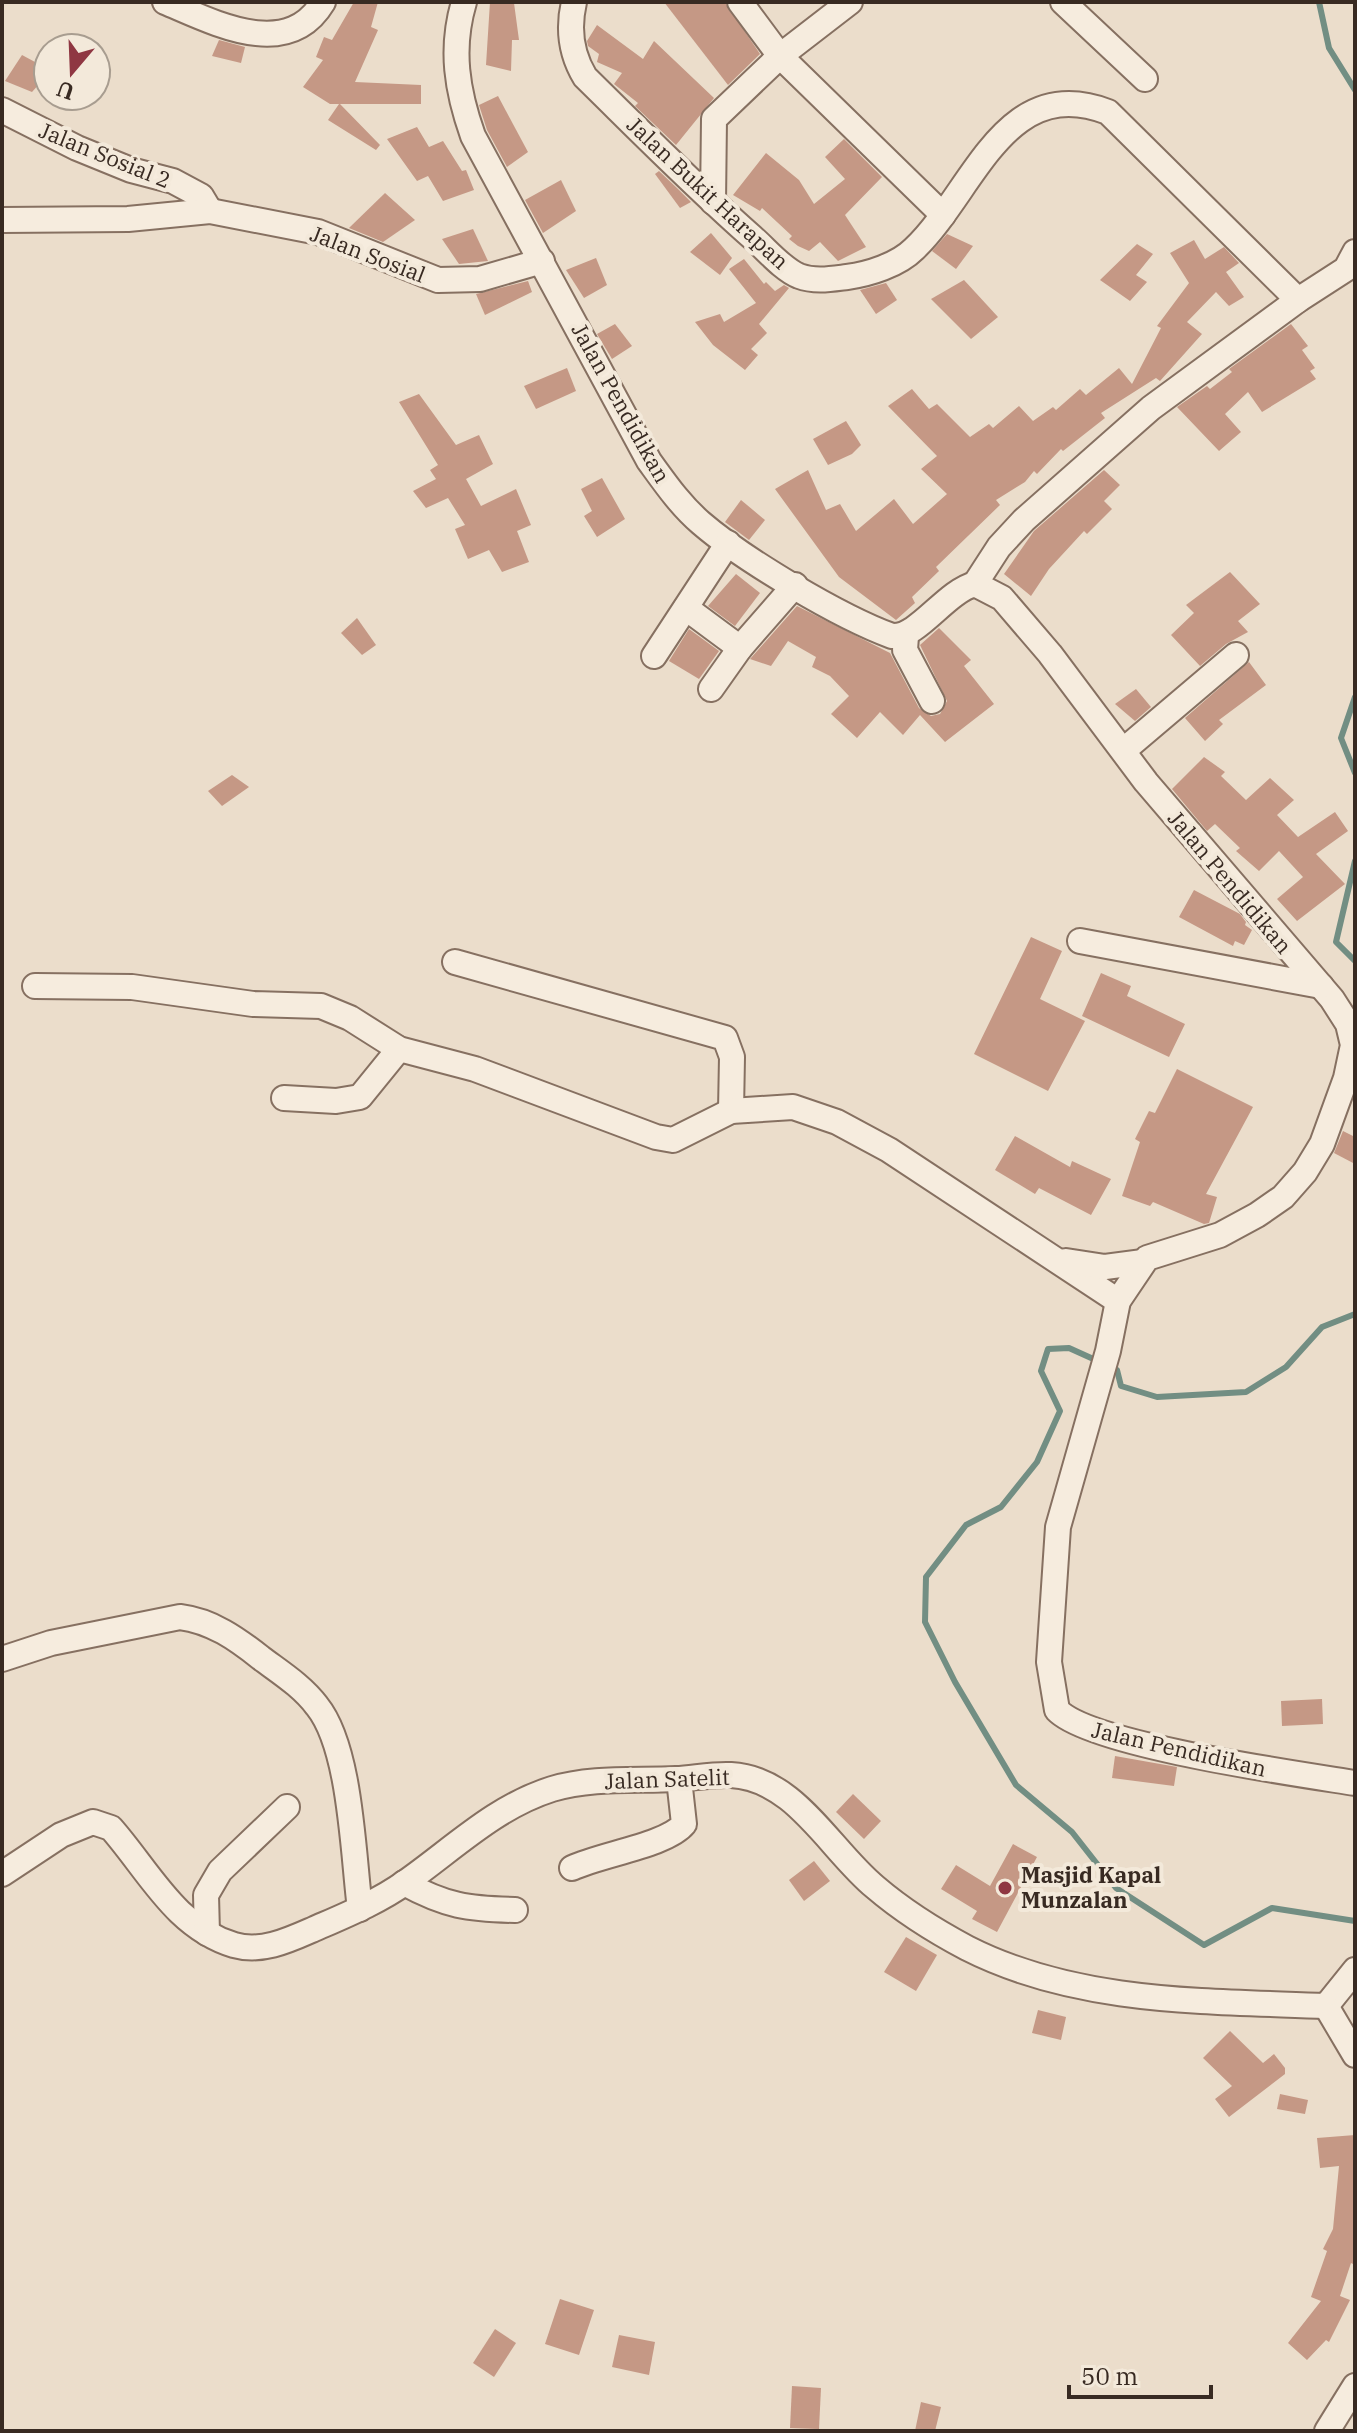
<svg xmlns="http://www.w3.org/2000/svg" width="1357" height="2433" font-family="'IBM Plex Serif',serif">
<style>
.lines{fill:none;stroke-linecap:round;stroke-linejoin:round}
.stream{stroke:#728e83;stroke-width:6}
.building{fill:#c59885}
.minor-casing{stroke:#867061;stroke-width:28}
.minor{stroke:#f6ecde;stroke-width:24}
.poi-dot{fill:#8f3742;stroke:#f3e9da;stroke-width:3}
.labels{text-anchor:middle;stroke-width:8;stroke-linejoin:round;paint-order:stroke}
.street-label{font-size:22px;fill:#382a22;stroke:#f3e9da}
.poi-label{font-size:22px;font-weight:bold;fill:#382a22;stroke:#f3e9da;text-anchor:start}
</style>
<rect width="100%" height="100%" fill="#ebddcb"/>
<g class="lines">
<!-- stream -->
<g class="stream">
<polyline points="1319,2 1329,48 1355,90"/>
<polyline points="1355,697 1341,738 1355,773"/>
<polyline points="1355,861 1336,942 1355,961"/>
<polyline points="1100,1362 1069,1348 1048,1349 1041,1371 1060,1411 1037,1462 1001,1507 966,1525 926,1577 925,1622 955,1682 1016,1785 1072,1832 1116,1888 1204,1945 1272,1908 1355,1921"/>
<polyline points="1110,1366 1117,1370 1121,1386 1157,1397 1246,1392 1286,1367 1322,1327 1355,1314"/>
</g>
</g>
<!-- building -->
<g class="building">
<polygon points="354,2 378,2 371,27 378,30 355,82 421,85 421,104 340,104 380,145 376,150 328,120 339,104 330,104 303,87 323,60 316,57 324,37 332,40"/>
<polygon points="490,2 514,3 519,40 512,40 511,71 486,65"/>
<polygon points="664,2 725,2 760,54 728,85"/>
<polygon points="597,25 643,59 654,41 714,98 676,145 635,106 638,103 614,84 622,73 597,62 599,54 588,46 587,41"/>
<polygon points="219,40 245,47 241,63 212,56"/>
<polygon points="22,55 48,69 48,74 32,92 5,81"/>
<polygon points="498,96 528,152 507,167 487,130 479,105"/>
<polygon points="417,127 429,147 443,141 462,171 466,170 474,190 443,201 428,176 417,181 387,139"/>
<polygon points="844,139 882,177 845,215 866,247 838,261 820,242 809,251 798,246 789,239 792,236 762,208 760,211 733,195 766,153 799,180 814,204 845,179 825,157"/>
<polygon points="659,171 678,189 691,202 680,208 655,174"/>
<polygon points="561,180 576,211 543,233 525,200"/>
<polygon points="385,193 415,220 383,242 349,228"/>
<polygon points="473,229 488,261 459,264 442,239"/>
<polygon points="711,233 732,258 720,275 690,252"/>
<polygon points="947,234 973,246 956,269 932,251"/>
<polygon points="1194,240 1205,259 1224,247 1239,263 1226,272 1244,297 1229,306 1216,292 1187,322 1202,334 1160,381 1156,378 1101,413 1105,418 1063,451 1061,449 1037,474 1034,471 1025,482 996,500 1000,505 936,567 939,571 912,597 915,603 896,620 839,577 775,489 808,470 826,510 840,504 856,531 894,499 913,524 947,494 921,469 937,456 888,406 912,389 929,409 937,404 970,437 989,424 993,428 1019,406 1033,421 1053,407 1056,410 1080,389 1086,395 1119,368 1132,384 1161,328 1157,326 1189,283 1170,253"/>
<polygon points="1137,244 1153,254 1136,275 1147,282 1130,301 1100,280"/>
<polygon points="596,258 607,285 584,298 566,270"/>
<polygon points="744,259 764,284 766,282 775,291 784,285 789,288 759,324 767,333 751,349 758,355 745,370 713,345 695,322 720,314 724,322 756,303 729,269"/>
<polygon points="964,280 998,317 971,339 931,299"/>
<polygon points="528,281 532,292 485,315 476,294"/>
<polygon points="886,283 897,300 876,314 860,290"/>
<polygon points="615,324 632,346 612,359 597,334"/>
<polygon points="1291,324 1308,346 1302,350 1315,368 1310,371 1316,379 1262,412 1248,392 1225,414 1241,432 1219,451 1177,407 1207,386 1210,389 1232,372 1229,369"/>
<polygon points="567,368 576,391 536,409 524,386"/>
<polygon points="419,394 456,445 479,435 493,464 466,479 481,506 516,489 531,525 517,531 529,562 502,572 489,550 468,559 455,529 465,525 448,498 426,508 413,491 436,479 430,470 438,465 399,402"/>
<polygon points="846,421 861,445 852,454 828,465 813,439"/>
<polygon points="1104,470 1120,485 1104,501 1112,509 1087,534 1084,531 1049,569 1031,596 1004,574 1034,531"/>
<polygon points="602,478 625,519 597,537 584,516 592,511 581,489"/>
<polygon points="741,500 765,520 749,540 725,522"/>
<polygon points="1230,572 1260,604 1238,621 1248,632 1226,644 1200,666 1171,635 1194,613 1186,605"/>
<polygon points="736,574 760,593 735,626 708,606"/>
<polygon points="797,606 890,653 919,708 931,716 940,714 947,701 920,645 939,628 971,660 964,666 994,704 945,742 920,715 903,735 880,712 857,738 831,714 849,696 830,676 812,667 816,657 788,641 771,666 750,659"/>
<polygon points="357,618 376,645 362,655 341,633"/>
<polygon points="689,629 719,651 699,679 669,661"/>
<polygon points="1249,662 1266,685 1219,720 1223,724 1205,741 1185,718"/>
<polygon points="1136,689 1151,707 1135,721 1115,704"/>
<polygon points="1204,757 1225,772 1221,776 1246,800 1270,778 1294,800 1277,815 1298,837 1335,812 1348,831 1316,854 1345,884 1297,921 1277,899 1303,877 1279,851 1259,871 1236,851 1240,848 1215,824 1207,831 1172,789"/>
<polygon points="232,775 249,787 222,806 208,791"/>
<polygon points="1194,890 1240,914 1246,922 1245,925 1252,930 1244,945 1235,941 1233,946 1179,917"/>
<polygon points="1031,937 1062,951 1040,999 1085,1021 1048,1091 974,1054"/>
<polygon points="1101,973 1131,986 1127,996 1185,1024 1169,1057 1082,1016"/>
<polygon points="1177,1069 1253,1107 1206,1194 1217,1197 1209,1223 1204,1224 1153,1202 1150,1206 1122,1196 1140,1142 1135,1139 1149,1111 1155,1113"/>
<polygon points="1343,1131 1355,1137 1355,1164 1334,1153"/>
<polygon points="1015,1136 1070,1167 1072,1161 1111,1179 1091,1215 1039,1188 1035,1194 995,1170"/>
<polygon points="1322,1699 1323,1724 1282,1726 1281,1701"/>
<polygon points="1115,1756 1177,1767 1174,1786 1112,1778"/>
<polygon points="853,1794 881,1821 864,1839 836,1812"/>
<polygon points="1013,1844 1037,1857 997,1932 972,1919 977,1911 941,1889 956,1865 990,1886"/>
<polygon points="814,1861 830,1881 804,1901 789,1880"/>
<polygon points="906,1937 937,1955 916,1991 884,1972"/>
<polygon points="1038,2010 1066,2017 1061,2040 1032,2033"/>
<polygon points="1230,2031 1263,2063 1274,2054 1285,2068 1285,2074 1229,2117 1215,2099 1232,2086 1203,2058"/>
<polygon points="1280,2094 1308,2100 1305,2114 1277,2109"/>
<polygon points="1355,2135 1355,2265 1351,2263 1340,2296 1350,2300 1329,2342 1326,2340 1307,2360 1288,2343 1321,2301 1311,2297 1327,2251 1323,2249 1333,2229 1339,2166 1320,2168 1317,2138"/>
<polygon points="560,2299 594,2310 579,2355 545,2344"/>
<polygon points="495,2329 516,2343 494,2377 473,2363"/>
<polygon points="619,2335 655,2342 649,2375 612,2367"/>
<polygon points="792,2386 821,2388 819,2429 790,2428"/>
<polygon points="921,2402 941,2407 935,2431 915,2431"/>
</g>
<g class="lines">
<defs>
<g id="minor">
<path d="M165,2c48,20 122,60 158,0"/>
<path d="M464,2c-14,47 -7,89 9,134l176,325c16,22 31,44 52,62 43,37 139,94 191,113 26,2 53,-44 83,-52l27,14 48,56 96,128 186,217 16,25 5,21 -7,33 -24,66 -17,28 -22,25 -26,18 -37,20 -73,23 -29,43 -10,50 -50,176 -9,135 8,48c33,35 242,64 298,73"/>
<path d="M574,2c-6,26 -3,52 11,75 55,54 109,109 167,160 14,12 30,32 47,39 16,6 32,3 48,1 22,-3 51,-12 67,-28 60,-57 90,-177 194,-137l190,188"/>
<polyline points="740,2 780,56 943,215"/>
<polyline points="1063,2 1145,79"/>
<polyline points="2,110 77,148 131,170 173,181 201,196 210,211"/>
<polyline points="713,202 714,119 780,56 850,2"/>
<polyline points="2,220 128,219 210,211 318,232 438,280 480,279 542,261"/>
<polyline points="975,584 999,547 1024,520 1151,408 1298,300 1346,269 1355,252"/>
<polyline points="686,608 740,648"/>
<polyline points="906,636 905,650 932,701"/>
<polyline points="654,656 728,543"/>
<polyline points="711,689 740,648 795,585"/>
<polyline points="1124,750 1236,655"/>
<polyline points="1080,941 1321,986"/>
<polyline points="455,962 725,1038 732,1057 731,1111"/>
<polyline points="35,986 132,987 253,1004 321,1006 350,1018 399,1049 475,1069 656,1137 673,1140 731,1111 793,1107 837,1122 889,1150 1118,1301"/>
<polyline points="284,1098 336,1101 360,1097 399,1049"/>
<polyline points="1066,1261 1105,1267 1143,1262"/>
<path d="M2,1659l49,-16 129,-26c32,4 57,22 81,41 20,15 41,28 56,48 34,42 36,149 43,203"/>
<path d="M572,1868c30,-14 95,-23 112,-44l-5,-45"/>
<path d="M2,1874l59,-39 32,-13 18,6c38,43 64,99 123,117 28,8 55,-5 80,-16 32,-14 64,-27 92,-47 47,-33 89,-75 146,-93 39,-12 83,-8 124,-10 18,-1 37,-5 55,-4 64,3 99,75 144,112 28,24 60,44 92,61 110,56 239,53 359,58l29,-36"/>
<path d="M404,1883c42,23 64,26 111,27"/>
<polyline points="207,1933 206,1895 220,1871 287,1807"/>
<polyline points="1326,2006 1355,2055"/>
<polyline points="1327,2431 1355,2386"/>
</g>
</defs>
<!-- minor casing -->
<use href="#minor" class="minor-casing"/>
<!-- minor -->
<use href="#minor" class="minor"/>
</g>
<!-- markers -->
<circle class="poi-dot" cx="1005" cy="1888" r="8"/>
<g class="labels">
<!-- street labels -->
<g class="street-label">
<text transform="translate(105 155) rotate(22)" y="8">Jalan Sosial 2</text>
<text transform="translate(708 193) rotate(43)" y="8">Jalan Bukit Harapan</text>
<text transform="translate(368 254) rotate(21)" y="8">Jalan Sosial</text>
<text transform="translate(621 403) rotate(61)" y="8">Jalan Pendidikan</text>
<text transform="translate(1230 882) rotate(50)" y="8">Jalan Pendidikan</text>
<text transform="translate(1179 1749) rotate(13)" y="8">Jalan Pendidikan</text>
<text transform="translate(667 1779) rotate(-2)" y="8">Jalan Satelit</text>
</g>
<!-- poi labels -->
<g class="poi-label">
<text x="1021" y="1883">Masjid Kapal<tspan x="1021" dy="25">Munzalan</tspan></text>
</g>
</g>
<!-- border -->
<rect width="1357" height="2433" fill="none" stroke="#382a22" stroke-width="8"/>
<!-- north arrow -->
<g transform="translate(72 72) rotate(199)"><circle r="38" fill="#f3e9da" stroke="#a89d90" stroke-width="2"/>
<path d="M0-6L14 30L0 20L-14 30Z" fill="#8f3742"/>
<text y="-12" font-size="22" font-weight="bold" text-anchor="middle" fill="#382a22">U</text>
</g>
<!-- scale -->
<path d="M1069 2385v12h142v-12" fill="none" stroke="#382a22" stroke-width="4"/>
<text x="1081" y="2385" font-size="24" fill="#382a22" stroke="#f3e9da" stroke-width="6" paint-order="stroke">50 m</text>
</svg>
